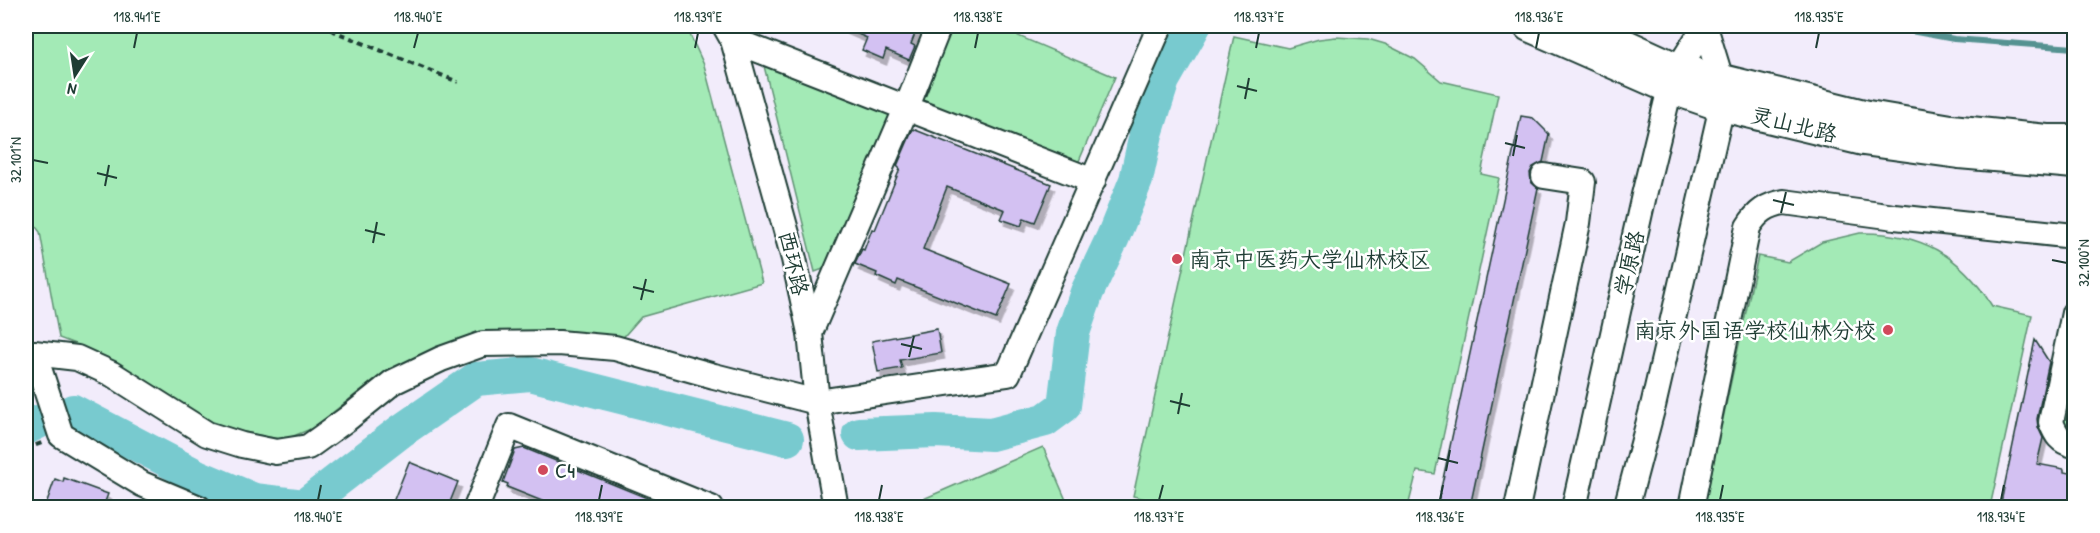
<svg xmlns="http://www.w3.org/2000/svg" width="2100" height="533" font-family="'Patrick Hand','LXGW WenKai TC',sans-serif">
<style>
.green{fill:#a3eab6;stroke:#619475;stroke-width:1.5}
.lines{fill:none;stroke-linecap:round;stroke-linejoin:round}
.stream{stroke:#549291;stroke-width:6}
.river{stroke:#78cacf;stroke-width:34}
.building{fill:#d3c1f2;stroke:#1f3d34;stroke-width:1.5;filter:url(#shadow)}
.minor-casing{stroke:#1f3d34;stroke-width:28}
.major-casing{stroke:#1f3d34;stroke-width:34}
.path{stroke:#1f3d34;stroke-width:4;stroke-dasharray:6 4.5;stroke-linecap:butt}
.minor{stroke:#fff;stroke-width:24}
.major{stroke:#fff;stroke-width:30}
.ticks{fill:none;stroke:#1f3d34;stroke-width:2}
.poi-dot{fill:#d1495b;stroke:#fff;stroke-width:2}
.labels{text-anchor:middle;stroke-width:5;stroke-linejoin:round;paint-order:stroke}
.street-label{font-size:22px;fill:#1f3d34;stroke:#fff}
.poi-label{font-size:22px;fill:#1f3d34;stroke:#fff;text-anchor:start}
.neatline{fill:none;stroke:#1f3d34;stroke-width:2}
.ticks-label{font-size:15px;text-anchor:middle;fill:#1f3d34}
</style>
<defs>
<filter id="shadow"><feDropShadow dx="3.5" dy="6" stdDeviation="0" flood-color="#0004"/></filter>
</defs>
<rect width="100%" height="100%" fill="#f2ecfb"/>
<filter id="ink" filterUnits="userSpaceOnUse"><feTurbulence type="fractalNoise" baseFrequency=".0167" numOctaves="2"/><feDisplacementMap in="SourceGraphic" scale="12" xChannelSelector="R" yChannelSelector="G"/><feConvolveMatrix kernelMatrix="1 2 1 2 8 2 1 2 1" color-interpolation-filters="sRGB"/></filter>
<g filter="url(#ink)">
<!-- green -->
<g class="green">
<polygon points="26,26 686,26 704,65 762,283 641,317 619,342 509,333 452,342 374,380 313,428 284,440 218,427 88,349 59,338 40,232 26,214"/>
<polygon points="952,26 995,26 1115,77 1076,168 920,101"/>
<polygon points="1234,36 1288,48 1319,39 1336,37 1368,39 1385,44 1415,59 1441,81 1498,94 1481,174 1499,178 1435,474 1417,471 1408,507 1184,508 1133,496"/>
<polygon points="763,62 890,114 826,268 815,272"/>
<path d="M1860,233c60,-1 101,22 132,73l40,9 -42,192h-286l54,-251 30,6 34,-20z"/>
<polygon points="2074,374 2074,429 2063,427"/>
<polygon points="1043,447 1069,507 905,507"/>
</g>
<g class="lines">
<!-- stream -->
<polyline class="stream" points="1884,26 1954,39 2074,48"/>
<!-- river -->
<g class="river">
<polyline points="73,411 199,477 254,500 304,506 401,431 476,379 530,374 787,439"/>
<polyline points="26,428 38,422"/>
<polyline points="859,434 936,431 991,434 1045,420 1064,406 1073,333 1087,292 1113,237 1136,180 1146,134 1163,80 1194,26"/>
</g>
</g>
<!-- building -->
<g class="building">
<polygon points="839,26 918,26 911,44 915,46 909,60 886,50 883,59 862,50 867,38"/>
<polygon points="1521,116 1533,118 1549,134 1543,162 1533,167 1530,173 1531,182 1538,188 1470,507 1437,507"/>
<polygon points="913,129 1051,184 1035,222 1024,218 1021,226 1001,219 1005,210 947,187 923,249 1011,284 996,319 898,280 896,285 876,276 877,273 855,264 862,249 864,250 872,229 875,230 900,169 897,166"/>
<polygon points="937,329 941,353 900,360 902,368 878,372 872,341"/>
<polygon points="2035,340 2049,362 2037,419 2038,427 2043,438 2037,464 2064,469 2064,472 2074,474 2074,504 2071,503 2070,507 2000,507"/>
<polygon points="524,448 669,507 557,507 507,487 508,484 503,482 515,450"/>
<polygon points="409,462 458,482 448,507 391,507"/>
<polygon points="64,478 108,494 103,507 45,507 55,479 63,482"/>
</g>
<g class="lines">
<defs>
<g id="minor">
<polyline points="725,26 733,40 794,259 810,333 817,402 836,508"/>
<polyline points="733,40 1093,181"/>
<path d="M2074,313l-23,109c5,13 9,20 23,23"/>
<polyline points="810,333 906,109 939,26"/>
<polyline points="34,353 61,435 142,484 199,508"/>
<polyline points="26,364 34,353 77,358 112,374 207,434 242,445 276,452 308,447 347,419 393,382 441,359 483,344 559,343 615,348 714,376 817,402 1008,374 1160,26"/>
<polyline points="476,508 509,426 711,508"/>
<polyline points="1517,508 1578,223 1583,182 1544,176"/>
<polyline points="1574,508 1644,195 1670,88 1678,69 1705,26"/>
<polyline points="1626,508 1653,406 1722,106 1721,79 1705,27"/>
<path d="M1691,508l57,-281c9,-15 19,-22 36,-25l111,15 179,19"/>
</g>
<g id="major">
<polyline points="1529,26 1670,88 1722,106 1863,140 1959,153 2074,163"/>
<polyline points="1584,26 1678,69 1868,116 1951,130 2047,140 2074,140"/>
</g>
</defs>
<!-- minor casing -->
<use href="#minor" class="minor-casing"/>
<!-- major casing -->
<use href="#major" class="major-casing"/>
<!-- path -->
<g class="path">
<polyline points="321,26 458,82"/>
<polyline points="26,279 31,334"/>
<polyline points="26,449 44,442"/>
</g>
<!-- minor -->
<use href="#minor" class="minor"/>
<!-- major -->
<use href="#major" class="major"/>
</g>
</g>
<!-- ticks -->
<path class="ticks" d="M134,48l3,-15M414,48l4,-15M695,48l3,-15M975,48l3,-15M1256,48l3,-15M1536,48l3,-15M1816,48l3,-15M1237,86l20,5M1245,99l4,-21M1505,143l20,5M1513,156l4,-21M33,160l15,3M97,173l20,5M105,186l4,-21M1773,200l21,5M1781,213l5,-21M365,230l20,5M373,243l4,-21M2052,260l15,3M633,287l21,5M641,300l5,-21M901,344l21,5M909,357l5,-21M1170,401l20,5M1178,414l4,-21M1438,458l20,5M1446,471l4,-21M318,500l3,-15M599,500l3,-15M879,500l3,-15M1159,500l4,-15M1440,500l3,-15M1720,500l3,-15M2001,500l3,-15"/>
<!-- markers -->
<g class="poi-dot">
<circle cx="1177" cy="259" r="6"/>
<circle cx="1888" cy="330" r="6"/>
<circle cx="543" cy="470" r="6"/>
</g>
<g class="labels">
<!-- street labels -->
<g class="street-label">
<text transform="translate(1794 124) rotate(14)" y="8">灵山北路</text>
<text transform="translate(794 263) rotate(77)" y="8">西环路</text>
<text transform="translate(1629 263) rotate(-77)" y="8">学原路</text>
</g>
<!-- poi labels -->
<g class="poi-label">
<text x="1189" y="267">南京中医药大学仙林校区</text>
<text x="1876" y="338" text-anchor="end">南京外国语学校仙林分校</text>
<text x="555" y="478">C4</text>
</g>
</g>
<!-- margin -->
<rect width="2100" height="533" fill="none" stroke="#fff" stroke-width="66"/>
<!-- north arrow -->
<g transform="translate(75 75) rotate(192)" stroke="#ffffff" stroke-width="4.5" paint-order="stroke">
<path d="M0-4.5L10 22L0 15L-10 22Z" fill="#1f3d34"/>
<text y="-9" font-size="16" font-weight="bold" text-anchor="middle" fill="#1f3d34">N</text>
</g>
<rect x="33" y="33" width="2034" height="467" class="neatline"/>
<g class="ticks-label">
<text x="137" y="22">118.941°E</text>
<text x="418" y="22">118.940°E</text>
<text x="698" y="22">118.939°E</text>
<text x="978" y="22">118.938°E</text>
<text x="1259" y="22">118.937°E</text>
<text x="1539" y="22">118.936°E</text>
<text x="1819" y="22">118.935°E</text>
<text transform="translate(16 160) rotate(-90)" y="5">32.101°N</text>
<text transform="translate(2084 263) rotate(-90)" y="5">32.100°N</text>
<text x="318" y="522">118.940°E</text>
<text x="599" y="522">118.939°E</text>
<text x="879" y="522">118.938°E</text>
<text x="1159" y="522">118.937°E</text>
<text x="1440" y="522">118.936°E</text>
<text x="1720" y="522">118.935°E</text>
<text x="2001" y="522">118.934°E</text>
</g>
</svg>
